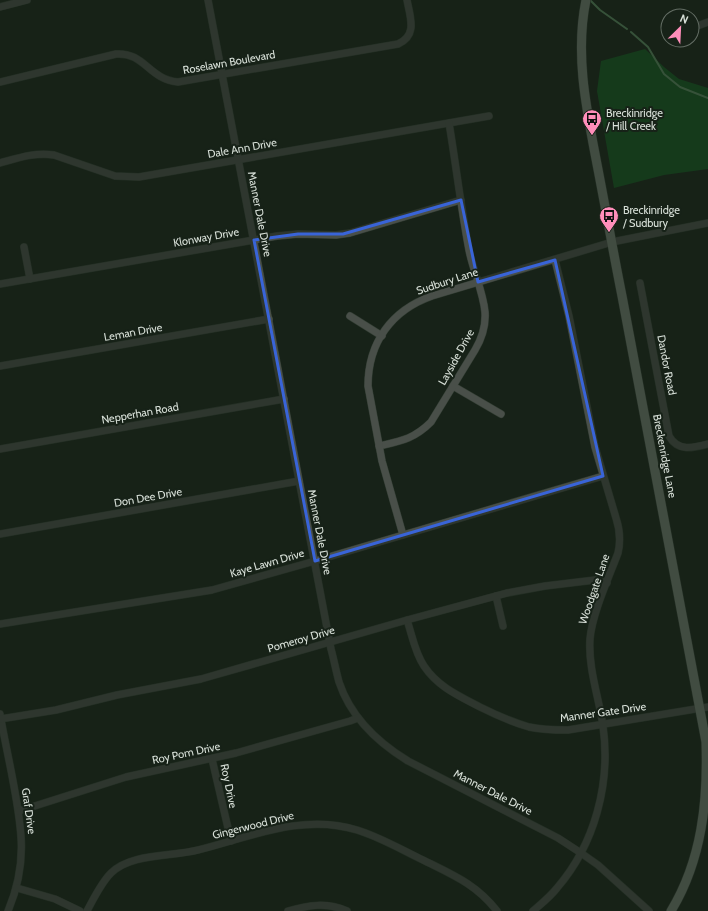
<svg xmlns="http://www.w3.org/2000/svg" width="708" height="911" font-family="Cabin,sans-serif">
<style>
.forest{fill:#135720}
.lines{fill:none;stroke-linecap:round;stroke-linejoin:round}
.stream{stroke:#5c8b62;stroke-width:2}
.minor-casing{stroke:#323d33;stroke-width:8}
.major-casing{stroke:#323d33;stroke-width:10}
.minor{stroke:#494f49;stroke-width:7}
.major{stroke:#737e73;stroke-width:9}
.marked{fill:none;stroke:#3964d8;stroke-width:3;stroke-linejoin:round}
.labels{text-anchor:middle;stroke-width:4;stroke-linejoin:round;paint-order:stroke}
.street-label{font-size:11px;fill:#d8e0d8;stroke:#172218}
.poi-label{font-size:11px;fill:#d8e0d8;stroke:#172218;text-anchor:start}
</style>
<rect width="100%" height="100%" fill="#172218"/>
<!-- forest -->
<polygon class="forest" points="645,49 664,67 679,79 708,88 708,169 664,175 614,188 597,91 601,61"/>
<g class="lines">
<!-- stream -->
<g class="stream">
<polyline points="590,0 600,10 627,29"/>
<polyline points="631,32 648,47 664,74 680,87 708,98"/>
</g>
<defs>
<g id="minor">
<path d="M208,0l123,649c3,11 5,22 8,33 12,36 38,60 69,79l150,77 23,15 17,12 51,46"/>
<polyline points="0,7 27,0"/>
<polyline points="692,28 708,22"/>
<path d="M0,82l116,-28c29,-2 32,25 62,28l220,-38c20,-9 12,-27 9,-44"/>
<path d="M0,163c18,-5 35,-11 54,-8l61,21 24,1 350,-61"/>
<polyline points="24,247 30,279"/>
<path d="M640,283l29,153c9,16 24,12 39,8"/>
<polyline points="0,284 277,236 298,234 336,235 350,233 461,200"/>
<polyline points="350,316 382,336"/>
<polyline points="0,366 269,319"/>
<polyline points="453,386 501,414"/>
<path d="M379,446c22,-5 35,-7 52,-24l44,-72c7,-12 11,-24 10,-38 -2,-21 -12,-41 -16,-62 -8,-42 -13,-85 -20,-127"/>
<polyline points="0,449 284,399"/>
<polyline points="0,534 299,481"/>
<path d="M403,535l-21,-74 -14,-75c0,-44 24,-76 64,-90l180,-54 96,-19"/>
<polyline points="496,596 503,626"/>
<path d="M407,620c5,15 8,33 17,46 14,21 35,30 56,41 16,8 32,15 49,20 13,3 26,3 39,3l140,-23"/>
<polyline points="0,624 212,590 315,561 603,476"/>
<path d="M0,714c4,23 9,45 13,67 9,48 15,83 -5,130"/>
<polyline points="0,719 56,710 117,695 201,679 407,620 507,593 545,586 595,580 607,583"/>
<polyline points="212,759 231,841"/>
<polyline points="19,811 126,777 236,753 350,721 358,718"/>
<polyline points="17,888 55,899 80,911"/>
<path d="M87,911c7,-13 14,-28 24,-38 20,-20 60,-16 87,-23 52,-13 105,-37 159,-20 23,7 45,20 66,30 30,15 53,24 74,51"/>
<path d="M288,911c20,-6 39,-9 59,0"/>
<path d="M533,911c8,-7 17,-14 24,-23 38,-44 54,-105 46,-162 -4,-28 -15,-58 -13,-87 2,-25 19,-62 28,-86 3,-13 2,-23 -2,-35l-21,-71 -26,-131 -14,-56"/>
</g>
<path id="major" d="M586,0c-11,53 0,107 10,159 9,46 17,92 26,137l84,446c2,59 -4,118 -35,169"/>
</defs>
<!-- minor casing -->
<use href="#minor" class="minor-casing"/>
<!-- major casing -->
<use href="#major" class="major-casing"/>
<!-- minor -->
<use href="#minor" class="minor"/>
<!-- major -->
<use href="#major" class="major"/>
</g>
<!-- marked area -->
<path d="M0 0H708V911H0ZM461,200l17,82 77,-22 48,216 -288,85 -61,-321 44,-6h45z" fill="#172218" fill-opacity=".55" fill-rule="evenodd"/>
<path class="marked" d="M461,200l17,82 77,-22 48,216 -288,85 -61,-321 44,-6h45z"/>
<!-- icons -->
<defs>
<symbol id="bus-pin" viewBox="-11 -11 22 30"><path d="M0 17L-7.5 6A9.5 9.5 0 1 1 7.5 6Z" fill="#ff8eba" stroke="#172218"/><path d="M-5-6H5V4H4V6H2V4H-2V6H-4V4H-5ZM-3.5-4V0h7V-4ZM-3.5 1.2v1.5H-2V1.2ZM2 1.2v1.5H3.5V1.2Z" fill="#111"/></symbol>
</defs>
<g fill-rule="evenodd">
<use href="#bus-pin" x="581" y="108" width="22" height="30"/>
<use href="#bus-pin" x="598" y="205" width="22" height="30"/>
</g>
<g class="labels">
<!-- street labels -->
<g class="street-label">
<text transform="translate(229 62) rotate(-10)" y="4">Roselawn Boulevard</text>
<text transform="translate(242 148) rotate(-10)" y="4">Dale Ann Drive</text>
<text transform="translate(260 214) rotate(79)" y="4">Manner Dale Drive</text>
<text transform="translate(206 237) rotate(-10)" y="4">Klonway Drive</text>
<text transform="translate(447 281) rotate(-18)" y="4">Sudbury Lane</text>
<text transform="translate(133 332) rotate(-10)" y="4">Leman Drive</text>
<text transform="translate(456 357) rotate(-61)" y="4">Layside Drive</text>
<text transform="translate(667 365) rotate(79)" y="4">Dandor Road</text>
<text transform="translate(140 413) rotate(-10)" y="4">Nepperhan Road</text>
<text transform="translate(665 456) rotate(79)" y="4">Breckenridge Lane</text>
<text transform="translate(148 497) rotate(-10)" y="4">Don Dee Drive</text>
<text transform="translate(320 532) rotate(79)" y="4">Manner Dale Drive</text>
<text transform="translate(267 563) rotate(-16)" y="4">Kaye Lawn Drive</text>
<text transform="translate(594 589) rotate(-71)" y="4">Woodgate Lane</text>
<text transform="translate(301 639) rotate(-16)" y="4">Pomeroy Drive</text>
<text transform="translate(603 712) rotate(-8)" y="4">Manner Gate Drive</text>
<text transform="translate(186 753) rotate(-12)" y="4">Roy Pom Drive</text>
<text transform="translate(229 786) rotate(78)" y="4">Roy Drive</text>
<text transform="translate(493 792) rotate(27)" y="4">Manner Dale Drive</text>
<text transform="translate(29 811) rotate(82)" y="4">Graf Drive</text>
<text transform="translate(253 825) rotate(-14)" y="4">Gingerwood Drive</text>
</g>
<!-- poi labels -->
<g class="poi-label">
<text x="606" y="117">Breckinridge<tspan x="606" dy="13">/ Hill Creek</tspan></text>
<text x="623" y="214">Breckinridge<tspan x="623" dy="13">/ Sudbury</tspan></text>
</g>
</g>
<!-- north arrow -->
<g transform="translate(680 28) rotate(24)"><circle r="19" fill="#172218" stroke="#646e65"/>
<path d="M0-3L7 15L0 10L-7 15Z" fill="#ff8eba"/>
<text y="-6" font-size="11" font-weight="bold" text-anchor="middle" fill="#d8e0d8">N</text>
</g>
</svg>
